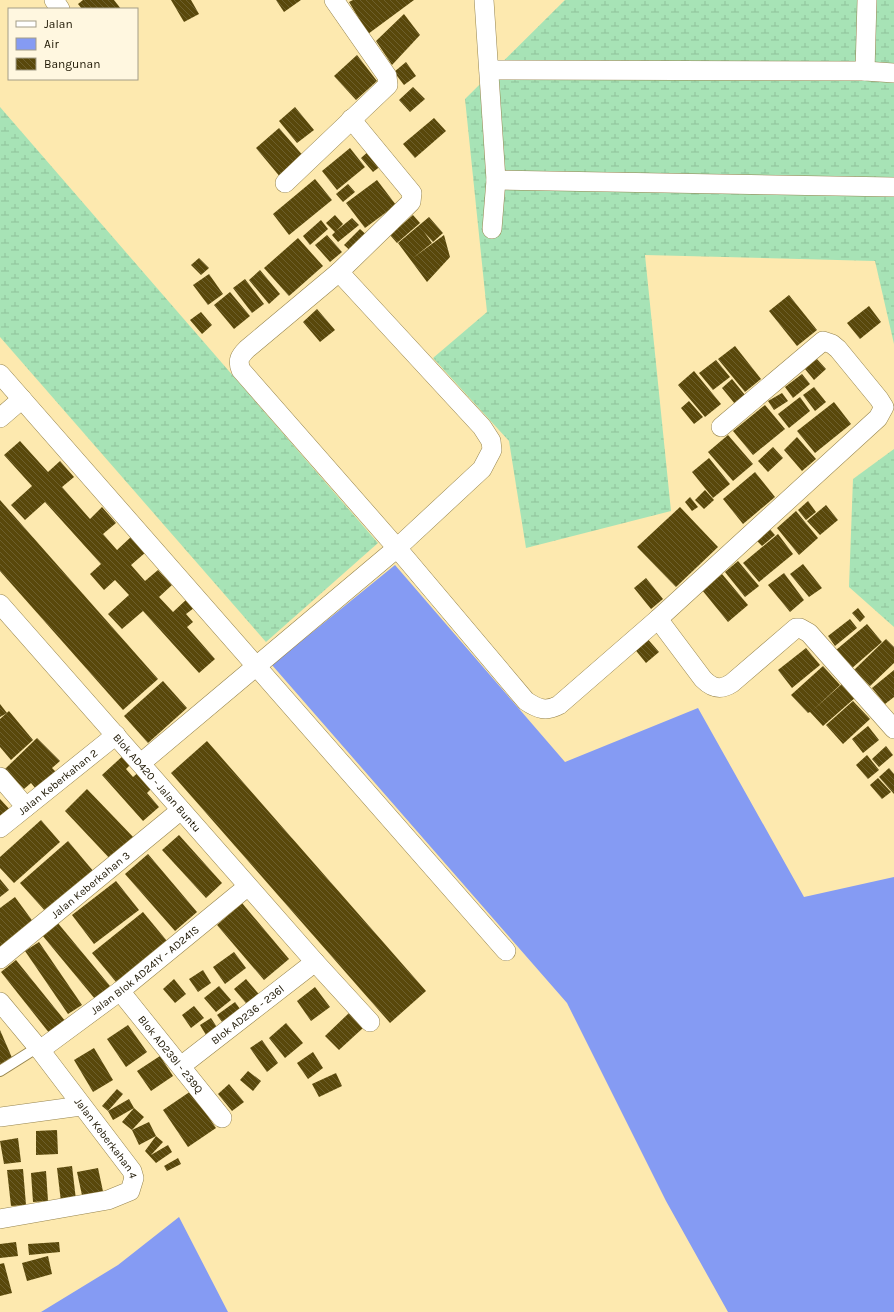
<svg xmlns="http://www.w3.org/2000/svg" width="894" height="1312" font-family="Karla,sans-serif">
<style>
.wetland{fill:url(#wetland-marsh)}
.water{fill:#859bf3}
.building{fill:url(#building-back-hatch)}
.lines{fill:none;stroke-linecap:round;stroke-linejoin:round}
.service-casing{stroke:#96844d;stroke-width:12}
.minor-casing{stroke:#96844d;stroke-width:20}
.service{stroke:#fff;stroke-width:10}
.minor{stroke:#fff;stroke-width:19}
.labels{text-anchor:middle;stroke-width:4;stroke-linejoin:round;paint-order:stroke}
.street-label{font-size:11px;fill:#1c1501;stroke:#fff7e0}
</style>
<defs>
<pattern id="wetland-marsh" width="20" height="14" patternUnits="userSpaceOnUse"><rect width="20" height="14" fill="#a7e3b6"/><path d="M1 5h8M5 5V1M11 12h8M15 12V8" fill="none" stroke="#8fc29b"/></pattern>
<pattern id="building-back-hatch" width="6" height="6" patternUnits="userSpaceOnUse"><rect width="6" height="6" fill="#59480b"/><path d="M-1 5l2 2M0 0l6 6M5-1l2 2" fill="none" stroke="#6d5f2d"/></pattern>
</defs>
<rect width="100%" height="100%" fill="#fde9af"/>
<!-- wetland -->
<g class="wetland">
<polygon points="565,0 894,0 894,344 875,261 645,255 671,511 526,548 509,441 433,358 487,312 465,99"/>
<polygon points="0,107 378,543 266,642 0,337"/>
<polygon points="894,449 894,627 849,587 853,479"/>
</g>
<!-- water -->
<g class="water">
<polygon points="395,565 565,762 698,708 804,897 894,877 894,1312 728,1312 666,1201 567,1003 272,665"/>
<polygon points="179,1217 228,1312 41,1312 118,1265"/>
</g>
<!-- building -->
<g class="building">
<polygon points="83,0 114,0 121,9 82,9 78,4"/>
<polygon points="171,0 191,0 199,14 184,22"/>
<polygon points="276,0 301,0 284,12"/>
<polygon points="353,0 414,0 368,34 349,2"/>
<polygon points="404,14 420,35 392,65 376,41"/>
<polygon points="357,55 377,81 356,100 334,76"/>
<polygon points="406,62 416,76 404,85 394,72"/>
<polygon points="413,87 425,99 410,112 399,100"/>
<polygon points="295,107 314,130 297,143 279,121"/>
<polygon points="434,118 446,131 415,158 403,144"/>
<polygon points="279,128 305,158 281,178 256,148"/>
<polygon points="350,148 365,167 337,190 322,171"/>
<polygon points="370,150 382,165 373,172 361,158"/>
<polygon points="315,179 332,200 289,235 273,214"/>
<polygon points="377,180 396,205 365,228 346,203"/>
<polygon points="348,184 355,192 343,202 336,194"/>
<polygon points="335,215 343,224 336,231 352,218 359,225 338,242 332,235 335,232 326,223"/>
<polygon points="413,215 420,223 397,243 390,235"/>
<polygon points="429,217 443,233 433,242 424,232 432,243 413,258 444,235 450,257 427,282 398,243"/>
<polygon points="321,220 328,229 310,245 303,236"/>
<polygon points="360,229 370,238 354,254 344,245"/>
<polygon points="327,235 342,252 330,262 315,245"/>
<polygon points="298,238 323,266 289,296 264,268"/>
<polygon points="199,258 209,268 201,275 191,265"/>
<polygon points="260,270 280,294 269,304 249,280"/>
<polygon points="209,274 223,294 208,305 193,285"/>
<polygon points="245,279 264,304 252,313 233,288"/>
<polygon points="230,292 250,316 234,329 214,305"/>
<polygon points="789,295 817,330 797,346 769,311"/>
<polygon points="869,306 881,322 860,339 847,323"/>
<polygon points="317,309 335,330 320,342 303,322"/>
<polygon points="201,312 212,325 202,334 190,320"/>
<polygon points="735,346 761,379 745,392 718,359"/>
<polygon points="816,358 826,369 814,380 805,369"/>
<polygon points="716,360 730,377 713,390 699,373"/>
<polygon points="694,371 721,404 705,417 678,385"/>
<polygon points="802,374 810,384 793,398 785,387"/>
<polygon points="732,379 745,395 735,404 722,388"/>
<polygon points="814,387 826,402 815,411 803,395"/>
<polygon points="782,393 788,401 774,410 768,401"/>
<polygon points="800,397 810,411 789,428 778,414"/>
<polygon points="689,401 703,417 694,424 681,408"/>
<polygon points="834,402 851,424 815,453 797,431"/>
<polygon points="765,405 785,429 753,455 733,431"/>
<polygon points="728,435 753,464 733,481 708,452"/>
<polygon points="797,437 816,459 802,471 784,450"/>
<polygon points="20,441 48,472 60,461 74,477 62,487 90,519 102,507 116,523 103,534 117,550 132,536 146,552 131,565 145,581 158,570 172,585 159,597 173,612 187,599 194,608 186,614 193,622 187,627 215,659 199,673 143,611 122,629 108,614 129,595 115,580 104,590 90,574 101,564 45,502 25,520 11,505 32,486 4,455"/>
<polygon points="773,447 783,458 768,472 758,461"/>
<polygon points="709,458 730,484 713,498 692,472"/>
<polygon points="755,472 775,497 743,524 723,499"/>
<polygon points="705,490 714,500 704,509 695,500"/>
<polygon points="690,497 698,507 692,511 685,502"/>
<polygon points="0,500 158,679 123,710 0,571"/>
<polygon points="808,501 816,512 806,520 798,510"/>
<polygon points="826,505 838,520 820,535 807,521"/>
<polygon points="680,507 718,547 676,587 637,547"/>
<polygon points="796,511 818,538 799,555 777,528"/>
<polygon points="769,528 775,535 762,546 755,539"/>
<polygon points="778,534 793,554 759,582 743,563"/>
<polygon points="738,561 759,586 745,597 725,572"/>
<polygon points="803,564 822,588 809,597 790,574"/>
<polygon points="784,573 804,600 790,612 768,585"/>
<polygon points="722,574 748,605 728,622 702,590"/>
<polygon points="646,578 663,599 651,609 634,588"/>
<polygon points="858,608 865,617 860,622 852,613"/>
<polygon points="850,619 857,628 835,646 828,636"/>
<polygon points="867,624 882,642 851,669 836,650"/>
<polygon points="646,637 659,652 646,663 633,647"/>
<polygon points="886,639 894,647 894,663 870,686 854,670"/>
<polygon points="806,648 820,665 792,688 778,670"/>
<polygon points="823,666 840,685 812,711 843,683 856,697 823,726 810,712 808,713 791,695"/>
<polygon points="894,670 894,697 885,704 872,688"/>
<polygon points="163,681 187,708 148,743 124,716"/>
<polygon points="853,701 870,719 843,744 826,725"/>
<polygon points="0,704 7,713 0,717"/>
<polygon points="9,711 33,740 11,760 0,747 0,719"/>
<polygon points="868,726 879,740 863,753 852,739"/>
<polygon points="37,738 60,761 52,768 59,775 36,789 31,783 24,789 5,769"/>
<polygon points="207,741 426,991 390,1023 171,773"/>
<polygon points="886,746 893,755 879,767 872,759"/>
<polygon points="126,753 133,762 126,769 133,777 141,770 155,785 147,793 159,807 143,821 102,775"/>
<polygon points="867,755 879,770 868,779 856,765"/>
<polygon points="889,768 894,774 894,794 879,777"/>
<polygon points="878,778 891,792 882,799 870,785"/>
<polygon points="87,789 136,840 113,862 65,811"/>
<polygon points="0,799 13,813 0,824"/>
<polygon points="41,820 60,842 14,883 0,868 0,857"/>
<polygon points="179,835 222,883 206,898 162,850"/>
<polygon points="68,841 94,872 47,913 20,883"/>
<polygon points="148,854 197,912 175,931 125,874"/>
<polygon points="0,879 9,890 0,897"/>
<polygon points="116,881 139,910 94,944 72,915"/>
<polygon points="15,897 34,923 0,949 0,908"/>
<polygon points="242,903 289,959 264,980 217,925"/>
<polygon points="143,912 167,941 116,982 92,953"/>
<polygon points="57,922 110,986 95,999 42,935"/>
<polygon points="39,942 82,1005 68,1014 25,951"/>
<polygon points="234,952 246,968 225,984 213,967"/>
<polygon points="16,960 66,1022 50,1034 1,972"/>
<polygon points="203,970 211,983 198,992 189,979"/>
<polygon points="174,979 186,994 175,1003 163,989"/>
<polygon points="246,979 263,999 251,1009 234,989"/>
<polygon points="219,986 231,1000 216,1012 204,998"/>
<polygon points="315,987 330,1007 311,1021 297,1001"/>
<polygon points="235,1002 243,1013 225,1026 217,1015"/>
<polygon points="194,1006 204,1018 191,1028 182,1015"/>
<polygon points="349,1013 363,1028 339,1050 325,1036"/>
<polygon points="211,1018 220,1032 209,1040 200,1025"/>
<polygon points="286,1023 303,1043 285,1058 269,1038"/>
<polygon points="128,1025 147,1052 126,1067 107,1039"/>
<polygon points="0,1030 13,1060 0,1066"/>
<polygon points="262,1040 278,1063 267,1072 250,1048"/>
<polygon points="94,1048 113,1080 93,1092 74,1060"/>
<polygon points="313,1052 323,1068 308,1079 297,1063"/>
<polygon points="160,1056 173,1076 151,1091 137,1071"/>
<polygon points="248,1071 261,1081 253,1091 240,1080"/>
<polygon points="336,1073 342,1086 319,1097 312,1084"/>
<polygon points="229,1084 244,1102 232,1111 218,1094"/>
<polygon points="117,1089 123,1094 108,1111 102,1106"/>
<polygon points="191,1091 216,1128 188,1147 163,1110"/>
<polygon points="129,1099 134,1108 144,1117 132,1130 122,1122 134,1108 113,1120 108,1111"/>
<polygon points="149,1122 156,1136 139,1145 132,1130"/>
<polygon points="57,1130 58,1154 36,1155 36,1131"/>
<polygon points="156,1136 163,1142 151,1155 168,1145 172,1152 156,1163 145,1151"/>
<polygon points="18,1138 21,1162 4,1164 0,1141"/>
<polygon points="178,1158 181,1164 167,1171 164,1166"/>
<polygon points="72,1166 76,1200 61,1202 57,1168"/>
<polygon points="98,1168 104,1196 83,1200 77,1172"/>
<polygon points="23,1169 26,1205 11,1206 7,1170"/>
<polygon points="46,1171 48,1201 33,1202 31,1173"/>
<polygon points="16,1242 18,1256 0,1258 0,1244"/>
<polygon points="59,1242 60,1252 29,1255 28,1244"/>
<polygon points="48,1256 52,1274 27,1281 22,1263"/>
<polygon points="4,1263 12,1293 0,1296 0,1264"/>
</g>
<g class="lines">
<defs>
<polyline id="service" points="0,1071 38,1047"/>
<g id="minor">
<polyline points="54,0 60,9"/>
<polyline points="484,0 496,180 894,187"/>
<polyline points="489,70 865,71 867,0"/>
<polyline points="865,71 894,73"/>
<path d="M351,119l61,74 -1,9 -72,70 -92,77c-7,7 -10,11 -6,21l156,178 129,153c12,8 20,11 33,4l99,-86 220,-201 6,-11 -5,-8 -41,-50 -6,-5 -9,-3 -102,86"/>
<polyline points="285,183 388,85 387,76 334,0"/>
<polyline points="492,229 496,180"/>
<polyline points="0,374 506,951"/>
<polyline points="0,418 22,399"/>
<path id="s1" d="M0,604l315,358 55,60"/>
<path d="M658,619l45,60c9,9 17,12 29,4l64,-55h4l9,5 85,96"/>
<polyline points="141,763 397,548 482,469 492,450 491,441 482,427 339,272"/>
<polyline points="0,777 26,807"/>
<path id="s2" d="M0,828l116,-93"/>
<path id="s3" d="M0,959l181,-149"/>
<path id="s4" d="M120,991l102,127"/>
<path id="s5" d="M0,1002l40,48 92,121 2,7 -4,13 -22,9 -108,19"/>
<path id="s6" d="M40,1050l80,-59 127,-104"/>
<path id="s7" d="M181,1066l134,-104"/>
<polyline points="0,1117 81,1106"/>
</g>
</defs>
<!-- service casing -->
<use href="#service" class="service-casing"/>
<!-- minor casing -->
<use href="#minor" class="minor-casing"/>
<!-- service -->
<use href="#service" class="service"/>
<!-- minor -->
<use href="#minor" class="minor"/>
</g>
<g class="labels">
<!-- street labels -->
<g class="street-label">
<text dy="4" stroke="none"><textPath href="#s2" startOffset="74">Jalan Keberkahan 2</textPath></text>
<text dy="4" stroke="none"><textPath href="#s1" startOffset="238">Blok AD420 - Jalan Buntu</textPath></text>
<text dy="4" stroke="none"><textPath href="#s3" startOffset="117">Jalan Keberkahan 3</textPath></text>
<text dy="4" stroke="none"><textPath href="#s6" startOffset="132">Jalan Blok AD241Y - AD241S</textPath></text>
<text dy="4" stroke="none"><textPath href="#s7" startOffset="84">Blok AD236 - 236l</textPath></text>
<text dy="4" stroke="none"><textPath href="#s4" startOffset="81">Blok AD239l - 239Q</textPath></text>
<text dy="4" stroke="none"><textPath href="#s5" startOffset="173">Jalan Keberkahan 4</textPath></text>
</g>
</g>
<!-- legend -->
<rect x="8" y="8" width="130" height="72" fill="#fff7e0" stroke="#a49d87"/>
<rect x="16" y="21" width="20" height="6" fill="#ffffff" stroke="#a49d87"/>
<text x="44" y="28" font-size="12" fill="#1c1501">Jalan</text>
<rect x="16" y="38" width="20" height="12" fill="#859bf3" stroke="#a49d87"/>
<text x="44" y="48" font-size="12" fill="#1c1501">Air</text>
<rect x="16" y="58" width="20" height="12" fill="url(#building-back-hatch)" stroke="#a49d87"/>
<text x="44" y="68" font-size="12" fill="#1c1501">Bangunan</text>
</svg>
